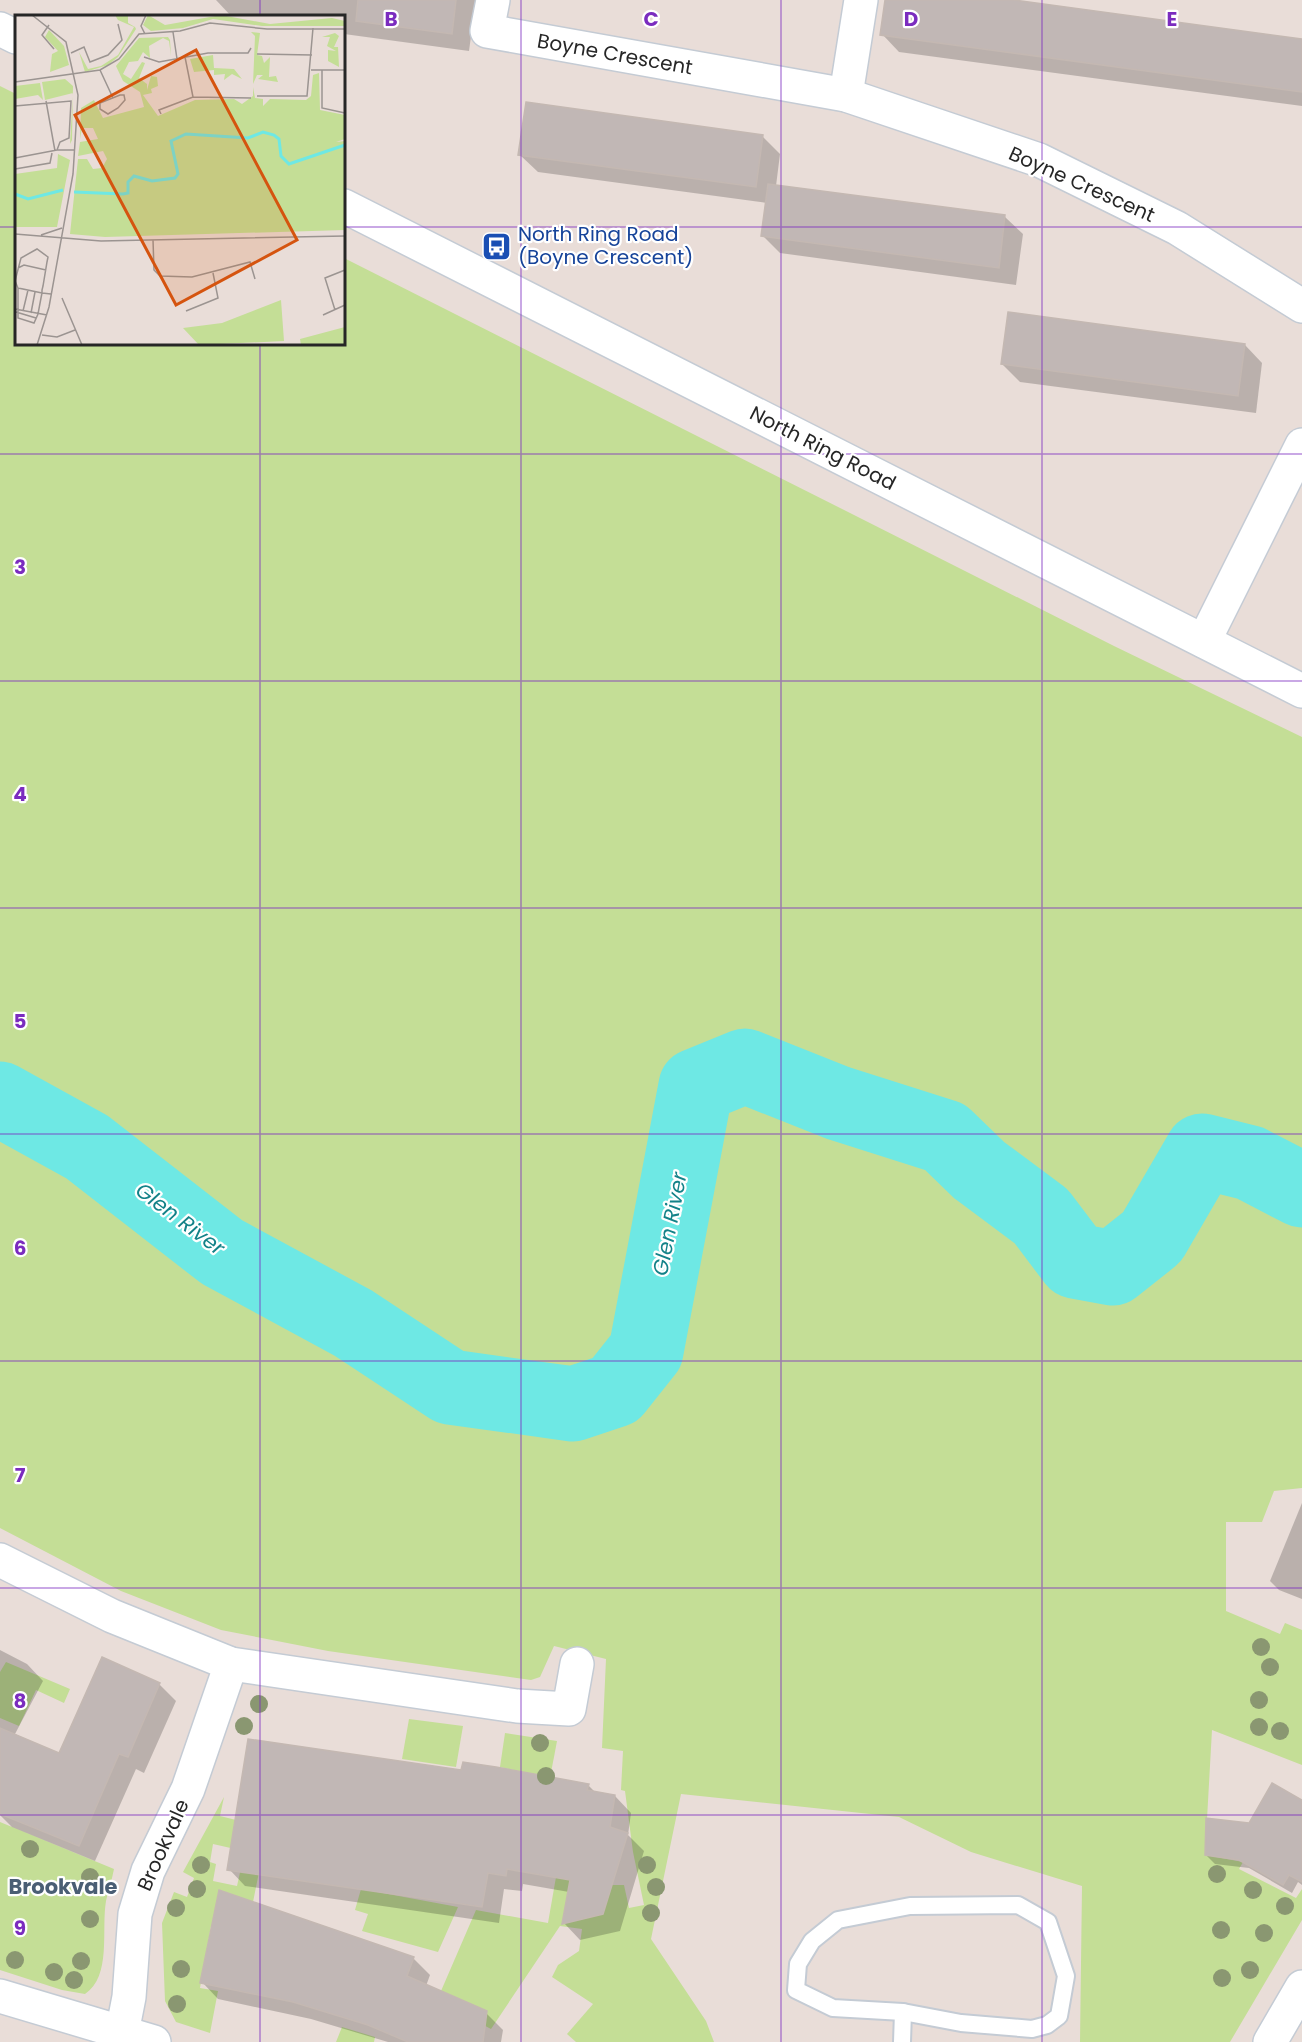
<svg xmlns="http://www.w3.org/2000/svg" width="1302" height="2042" font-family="Poppins,sans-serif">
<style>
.green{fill:#c4de96;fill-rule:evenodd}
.shadow{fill:#0003}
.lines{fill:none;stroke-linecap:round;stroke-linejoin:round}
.river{stroke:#6ee8e4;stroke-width:75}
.building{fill:#c1b7b5;stroke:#c4b8b2;stroke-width:1.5}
.service-casing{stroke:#c4cbd4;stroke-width:20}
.minor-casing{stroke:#c4cbd4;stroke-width:36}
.secondary-casing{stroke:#c4cbd4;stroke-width:36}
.service{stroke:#fff;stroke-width:16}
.minor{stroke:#fff;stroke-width:33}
.secondary{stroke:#fff;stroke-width:33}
.tree{fill:#8a9771}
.grid{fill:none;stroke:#7b2cbf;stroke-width:1.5;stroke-opacity:0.55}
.labels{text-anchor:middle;stroke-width:4.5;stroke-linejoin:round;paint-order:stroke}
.street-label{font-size:20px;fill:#262626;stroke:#fff}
.transit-label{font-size:20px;fill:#164399;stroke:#fff;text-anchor:start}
.water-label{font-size:21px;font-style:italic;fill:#138288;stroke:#fff}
.neighbourhood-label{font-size:21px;font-weight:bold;fill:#4a5e74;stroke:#fff}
.inset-river{fill:none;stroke:#6ee8e4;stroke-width:3}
.inset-road{fill:none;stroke:#9b9491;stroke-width:1.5}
.view{fill:#d5540f;fill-opacity:0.15;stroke:#d5540f;stroke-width:3}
.inset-edge{fill:none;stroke:#262626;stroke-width:3}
.grid-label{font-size:20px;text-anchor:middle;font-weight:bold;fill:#7b2cbf;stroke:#fff;stroke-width:4.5;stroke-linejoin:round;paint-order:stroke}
</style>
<rect width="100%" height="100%" fill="#e9ddd8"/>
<!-- green -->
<g class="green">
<polygon points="0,86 16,94 16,344 344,344 344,258 1114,646 1302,737 1302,1488 1274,1491 1262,1522 1226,1522 1226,1611 1280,1634 1285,1623 1302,1630 1302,1765 1212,1730 1205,1855 1243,1862 1239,1869 1296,1898 1302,1889 1302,1920 1230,2042 1080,2042 1082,1886 971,1852 899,1817 681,1794 651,1939 706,2021 714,2042 576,2042 567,2034 593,2004 552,1977 558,1965 579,1951 582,1929 560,1926 491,2029 472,2019 441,1991 476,1910 548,1923 556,1877 600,1885 624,1885 629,1908 644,1905 633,1852 625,1791 621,1790 623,1751 602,1748 606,1659 554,1646 540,1677 531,1680 328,1651 221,1630 121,1591 0,1528"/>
<polygon points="6,1662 70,1689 64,1703 36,1690 19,1726 0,1718 0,1672"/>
<polygon points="409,1719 463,1726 456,1767 402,1759"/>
<polygon points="505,1733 557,1741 550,1778 500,1767"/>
<path d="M224,1797l-4,19 52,13 -13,43 -12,60 -36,-6 -11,62 18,3 -8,42 -34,-11 -11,-21 -3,-78 12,-31 13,5 7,-19 -11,-6zM213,1844l22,5 6,19 -4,18 -24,-5 3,-17 -6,-2z"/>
<path d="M0,1822l114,47c-2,11 -6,22 -8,32 -5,29 6,75 -21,93l-23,-4 -62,-20z"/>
<polygon points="361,1889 458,1907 438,1952 362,1931 368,1914 355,1910"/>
<polygon points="342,2027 375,2037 374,2042 336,2042"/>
</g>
<!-- shadow -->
<g class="shadow">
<polygon points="216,0 476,0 469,51 344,34 344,16 231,16"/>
<polygon points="886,0 1005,0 1302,40 1302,106 899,52 882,34"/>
<polygon points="762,136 780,154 776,186 1005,217 1023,234 1016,285 780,253 763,236 767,203 538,172 520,155"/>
<polygon points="1245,345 1262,363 1256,413 1020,382 1002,364"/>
<polygon points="1302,1503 1302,1599 1279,1590 1270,1581"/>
<polygon points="0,1650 27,1664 43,1681 15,1734 60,1755 159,1684 176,1701 144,1773 136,1769 95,1861 12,1827 0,1815"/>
<polygon points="463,1772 588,1785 596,1793 615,1796 631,1813 628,1835 644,1851 620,1931 580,1940 564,1923 569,1892 523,1884 522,1891 504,1889 499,1923 245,1886 229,1869"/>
<polygon points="1302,1802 1302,1885 1298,1882 1292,1893 1249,1868 1215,1864 1206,1855"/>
<polygon points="413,1958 430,1975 426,1986 486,2013 503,2030 501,2042 388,2042 311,2019 218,1999 202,1982"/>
</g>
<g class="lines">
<!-- river -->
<polyline class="river" points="0,1099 87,1147 222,1252 353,1323 450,1387 573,1404 615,1390 646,1351 696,1086 745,1066 838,1103 945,1137 979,1170 1041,1216 1075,1261 1113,1268 1152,1237 1202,1151 1250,1163 1302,1190"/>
</g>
<!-- building -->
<g class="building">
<polygon points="358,0 456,0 452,34 356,21"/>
<polygon points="885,0 1014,0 1302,39 1302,92 880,35"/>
<polygon points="526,102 763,135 756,187 518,155"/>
<polygon points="768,184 1005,215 999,268 761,236"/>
<polygon points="1008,312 1245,344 1238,396 1001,364"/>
<polygon points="102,1657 160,1683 128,1757 119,1754 79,1846 0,1814 0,1728 59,1753"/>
<polygon points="248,1739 461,1770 463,1762 496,1767 589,1784 587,1790 615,1795 610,1827 628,1833 603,1914 562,1924 570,1880 507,1869 506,1876 488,1873 482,1907 227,1870"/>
<polygon points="1272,1783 1302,1800 1302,1882 1289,1875 1283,1885 1239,1860 1205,1855 1206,1818 1249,1823"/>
<polygon points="219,1890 414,1957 407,1976 487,2011 483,2042 408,2042 368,2025 293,2002 200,1983"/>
</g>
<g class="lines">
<defs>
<g id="service">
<polygon points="1018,1905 1048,1922 1066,1976 1059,2016 1047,2025 1032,2029 961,2023 903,2012 833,2008 796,1990 798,1964 812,1941 838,1920 910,1906"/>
<polyline points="902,2042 903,2012"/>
</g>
<g id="minor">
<polyline points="493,0 487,31 846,95 1039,160 1177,228 1302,306"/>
<polyline points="846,95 861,0"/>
<polyline points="1204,641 1302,445"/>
<polyline points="0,1560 112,1616 231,1664 517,1706 569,1709 577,1664"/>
<polyline points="0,1996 154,2042"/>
<polyline points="122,2033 129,1997 135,1914 148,1871 188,1789 231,1664"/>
</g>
<g id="secondary">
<polyline points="0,29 16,37"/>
<polyline points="344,206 1302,691"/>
<polyline points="1270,2042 1302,1987"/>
</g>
</defs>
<!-- service casing -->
<use href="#service" class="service-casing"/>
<!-- minor casing -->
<use href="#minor" class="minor-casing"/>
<!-- secondary casing -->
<use href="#secondary" class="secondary-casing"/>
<!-- service -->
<use href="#service" class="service"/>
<!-- minor -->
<use href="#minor" class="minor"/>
<!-- secondary -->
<use href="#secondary" class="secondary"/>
</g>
<!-- trees -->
<g class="tree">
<circle cx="1261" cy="1647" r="9"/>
<circle cx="1270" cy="1667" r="9"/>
<circle cx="1259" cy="1700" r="9"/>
<circle cx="259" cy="1704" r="9"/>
<circle cx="244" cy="1726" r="9"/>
<circle cx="1259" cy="1727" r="9"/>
<circle cx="1280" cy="1731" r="9"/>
<circle cx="540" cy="1743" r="9"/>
<circle cx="546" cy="1776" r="9"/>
<circle cx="30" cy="1849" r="9"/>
<circle cx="201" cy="1865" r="9"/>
<circle cx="647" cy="1865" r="9"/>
<circle cx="1217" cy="1874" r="9"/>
<circle cx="90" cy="1877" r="9"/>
<circle cx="656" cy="1887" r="9"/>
<circle cx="197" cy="1889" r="9"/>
<circle cx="1253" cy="1890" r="9"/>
<circle cx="1285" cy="1906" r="9"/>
<circle cx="176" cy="1908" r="9"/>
<circle cx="651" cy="1913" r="9"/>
<circle cx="90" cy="1919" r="9"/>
<circle cx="1221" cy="1930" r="9"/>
<circle cx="1264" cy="1933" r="9"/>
<circle cx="15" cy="1960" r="9"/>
<circle cx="81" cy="1961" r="9"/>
<circle cx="181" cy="1969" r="9"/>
<circle cx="1250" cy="1970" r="9"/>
<circle cx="54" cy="1972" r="9"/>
<circle cx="1222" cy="1978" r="9"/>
<circle cx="74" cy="1980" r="9"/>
<circle cx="177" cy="2004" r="9"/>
</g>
<!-- grid -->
<path class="grid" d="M260,0v16M521,0v2042M781,0v2042M1042,0v2042M0,227h16M344,227h958M260,344v1698M0,454h1302M0,681h1302M0,908h1302M0,1134h1302M0,1361h1302M0,1588h1302M0,1815h1302"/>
<!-- icons -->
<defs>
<symbol id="bus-square" viewBox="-11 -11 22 22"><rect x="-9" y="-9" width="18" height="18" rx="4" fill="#1a4fb4" stroke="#fff"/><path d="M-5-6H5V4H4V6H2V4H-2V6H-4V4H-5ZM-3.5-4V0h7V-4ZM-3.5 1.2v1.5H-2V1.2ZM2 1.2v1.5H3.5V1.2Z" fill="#fff"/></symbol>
</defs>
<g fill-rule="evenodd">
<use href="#bus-square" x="480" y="230" width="33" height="33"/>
</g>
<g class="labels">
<!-- street labels -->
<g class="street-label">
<text transform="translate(615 54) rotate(10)" y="7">Boyne Crescent</text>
<text transform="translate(1082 184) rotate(24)" y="7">Boyne Crescent</text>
<text transform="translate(823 448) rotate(27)" y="7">North Ring Road</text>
<text transform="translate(163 1845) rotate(-66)" y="7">Brookvale</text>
</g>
<!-- transit labels -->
<g class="transit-label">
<text x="518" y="241">North Ring Road<tspan x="518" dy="23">(Boyne Crescent)</tspan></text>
</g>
<!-- water labels -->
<g class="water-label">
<text transform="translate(180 1219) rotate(37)" y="7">Glen River</text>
<text transform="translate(670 1224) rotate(-79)" y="7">Glen River</text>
</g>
<!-- neighbourhood labels -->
<g class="neighbourhood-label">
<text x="63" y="1894">Brookvale</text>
</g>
</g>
<!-- overview -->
<g transform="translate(15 15)">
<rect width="330" height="330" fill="#e9ddd8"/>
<path d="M100,0h13v8l7,4 1,2 -18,28 -10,8 -23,7 -6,-20 9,17 13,-3 17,-11 16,-28 -16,-7zM133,0l17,10 56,-10 49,9 62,-6 13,3v5h-83l-49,-7 -30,9 -32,3 -8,-6zM34,15l15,16 5,19 -19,7 2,-18 6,-3 -13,-14zM236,17l9,1 -3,22 5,1 2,7 6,-6 -1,20 7,-1 2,6 -20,-3 5,-4h-6l-4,9 2,-48zM320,18l4,3 -5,11h4l1,20 -11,-6v-11l8,1 -9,-5 3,-9h-8zM153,22l2,3 1,16 -2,-15 -6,-3 -14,8 1,12 -7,-6 -5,9 -9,1 -6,12 8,5 11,-17 3,1 -6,15 8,6v6l4,-14 6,1 1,9 -7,3 1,4 -9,2 15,21 37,-16 39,-1 8,5 11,-8v-9l2,11 8,1v7l7,-7 36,1 5,-4 2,-21 6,-2 1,37 25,5v24l-9,3 9,-1v89l-240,7 -35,-3 8,-75h9l6,10 9,-1 5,-9 -4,-8 -25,5 2,-14 18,-3 -5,-11h-11l-2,11 1,-31 13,-8 9,18 41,-11 -4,-15 -17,-11 -7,-15 23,-28zM198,40l1,13 20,1 8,10 -10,-5 -8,6 1,-6 -11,1v-5l-20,2 -4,-13zM50,64l8,7 -1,54 -2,4 3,-51 -28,7 -3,-18zM25,68l3,17 -5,-5 -23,4v-13zM43,139l12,6 -13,67h-42v-53l42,-6zM266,285l3,41 -85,4 -16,-17 39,-5zM330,312v18h-44l-1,-6z" fill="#c4de96"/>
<path class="inset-river" d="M59,177l49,2 5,-1v-11l6,-6 18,5 23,-3 3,-4 -7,-33 15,-7 62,4 15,-6 11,3 5,4 2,17 8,8 56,-19M0,179l13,5 35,-9"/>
<path class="inset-road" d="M17,0l34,27 12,53 -5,79 -24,133 -12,38M34,10l-7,10 12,14M158,17l4,27M130,19l-4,-8 5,-11M56,38l13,-6 6,15 18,-7 14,-15 -4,-16M242,39l55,1M129,42l15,5 49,-9h40l3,-5M170,42l8,40M85,55l13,28M296,55h34M307,55v38l23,5M0,67l85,-12 19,-11 20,-25 41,-3 30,-8 57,6h78M105,80h4l1,5 -7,8 -10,6 -8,-5v-6zM242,81h50l6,-68M31,86l9,50M0,91l56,-5 -2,37 -9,4 -3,8M146,99l-2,-4 34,-13 58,1M0,143l42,-8h18M0,154l35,-6 2,-10M0,219l86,7 244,-5M26,220l21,-7M138,225l1,30 6,6 32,1 58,-15 5,17M3,253l6,-3 22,5M3,273l-3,-7 6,-23 16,-9 11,8 -1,5 -4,24 -1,4v3l-1,5 -3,16 -4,9 -16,-5v-30l24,5 9,1M47,283l20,47M0,294l32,6M320,295l-10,-32 20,-8M8,296l5,-21M171,296l32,-13 -5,-25M1,297l20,6M16,298l4,-21M308,300l22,-10M27,320l15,2 18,-7"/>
<path class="view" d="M181,35l101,190 -121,65 -101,-190z"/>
<rect width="330" height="330" class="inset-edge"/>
</g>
<g class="grid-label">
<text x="391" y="26">B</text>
<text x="651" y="26">C</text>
<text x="911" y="26">D</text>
<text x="1172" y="26">E</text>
<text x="20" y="574">3</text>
<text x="20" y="801">4</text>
<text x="20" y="1028">5</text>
<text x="20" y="1255">6</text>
<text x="20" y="1482">7</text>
<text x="20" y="1708">8</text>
<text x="20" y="1935">9</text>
</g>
</svg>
